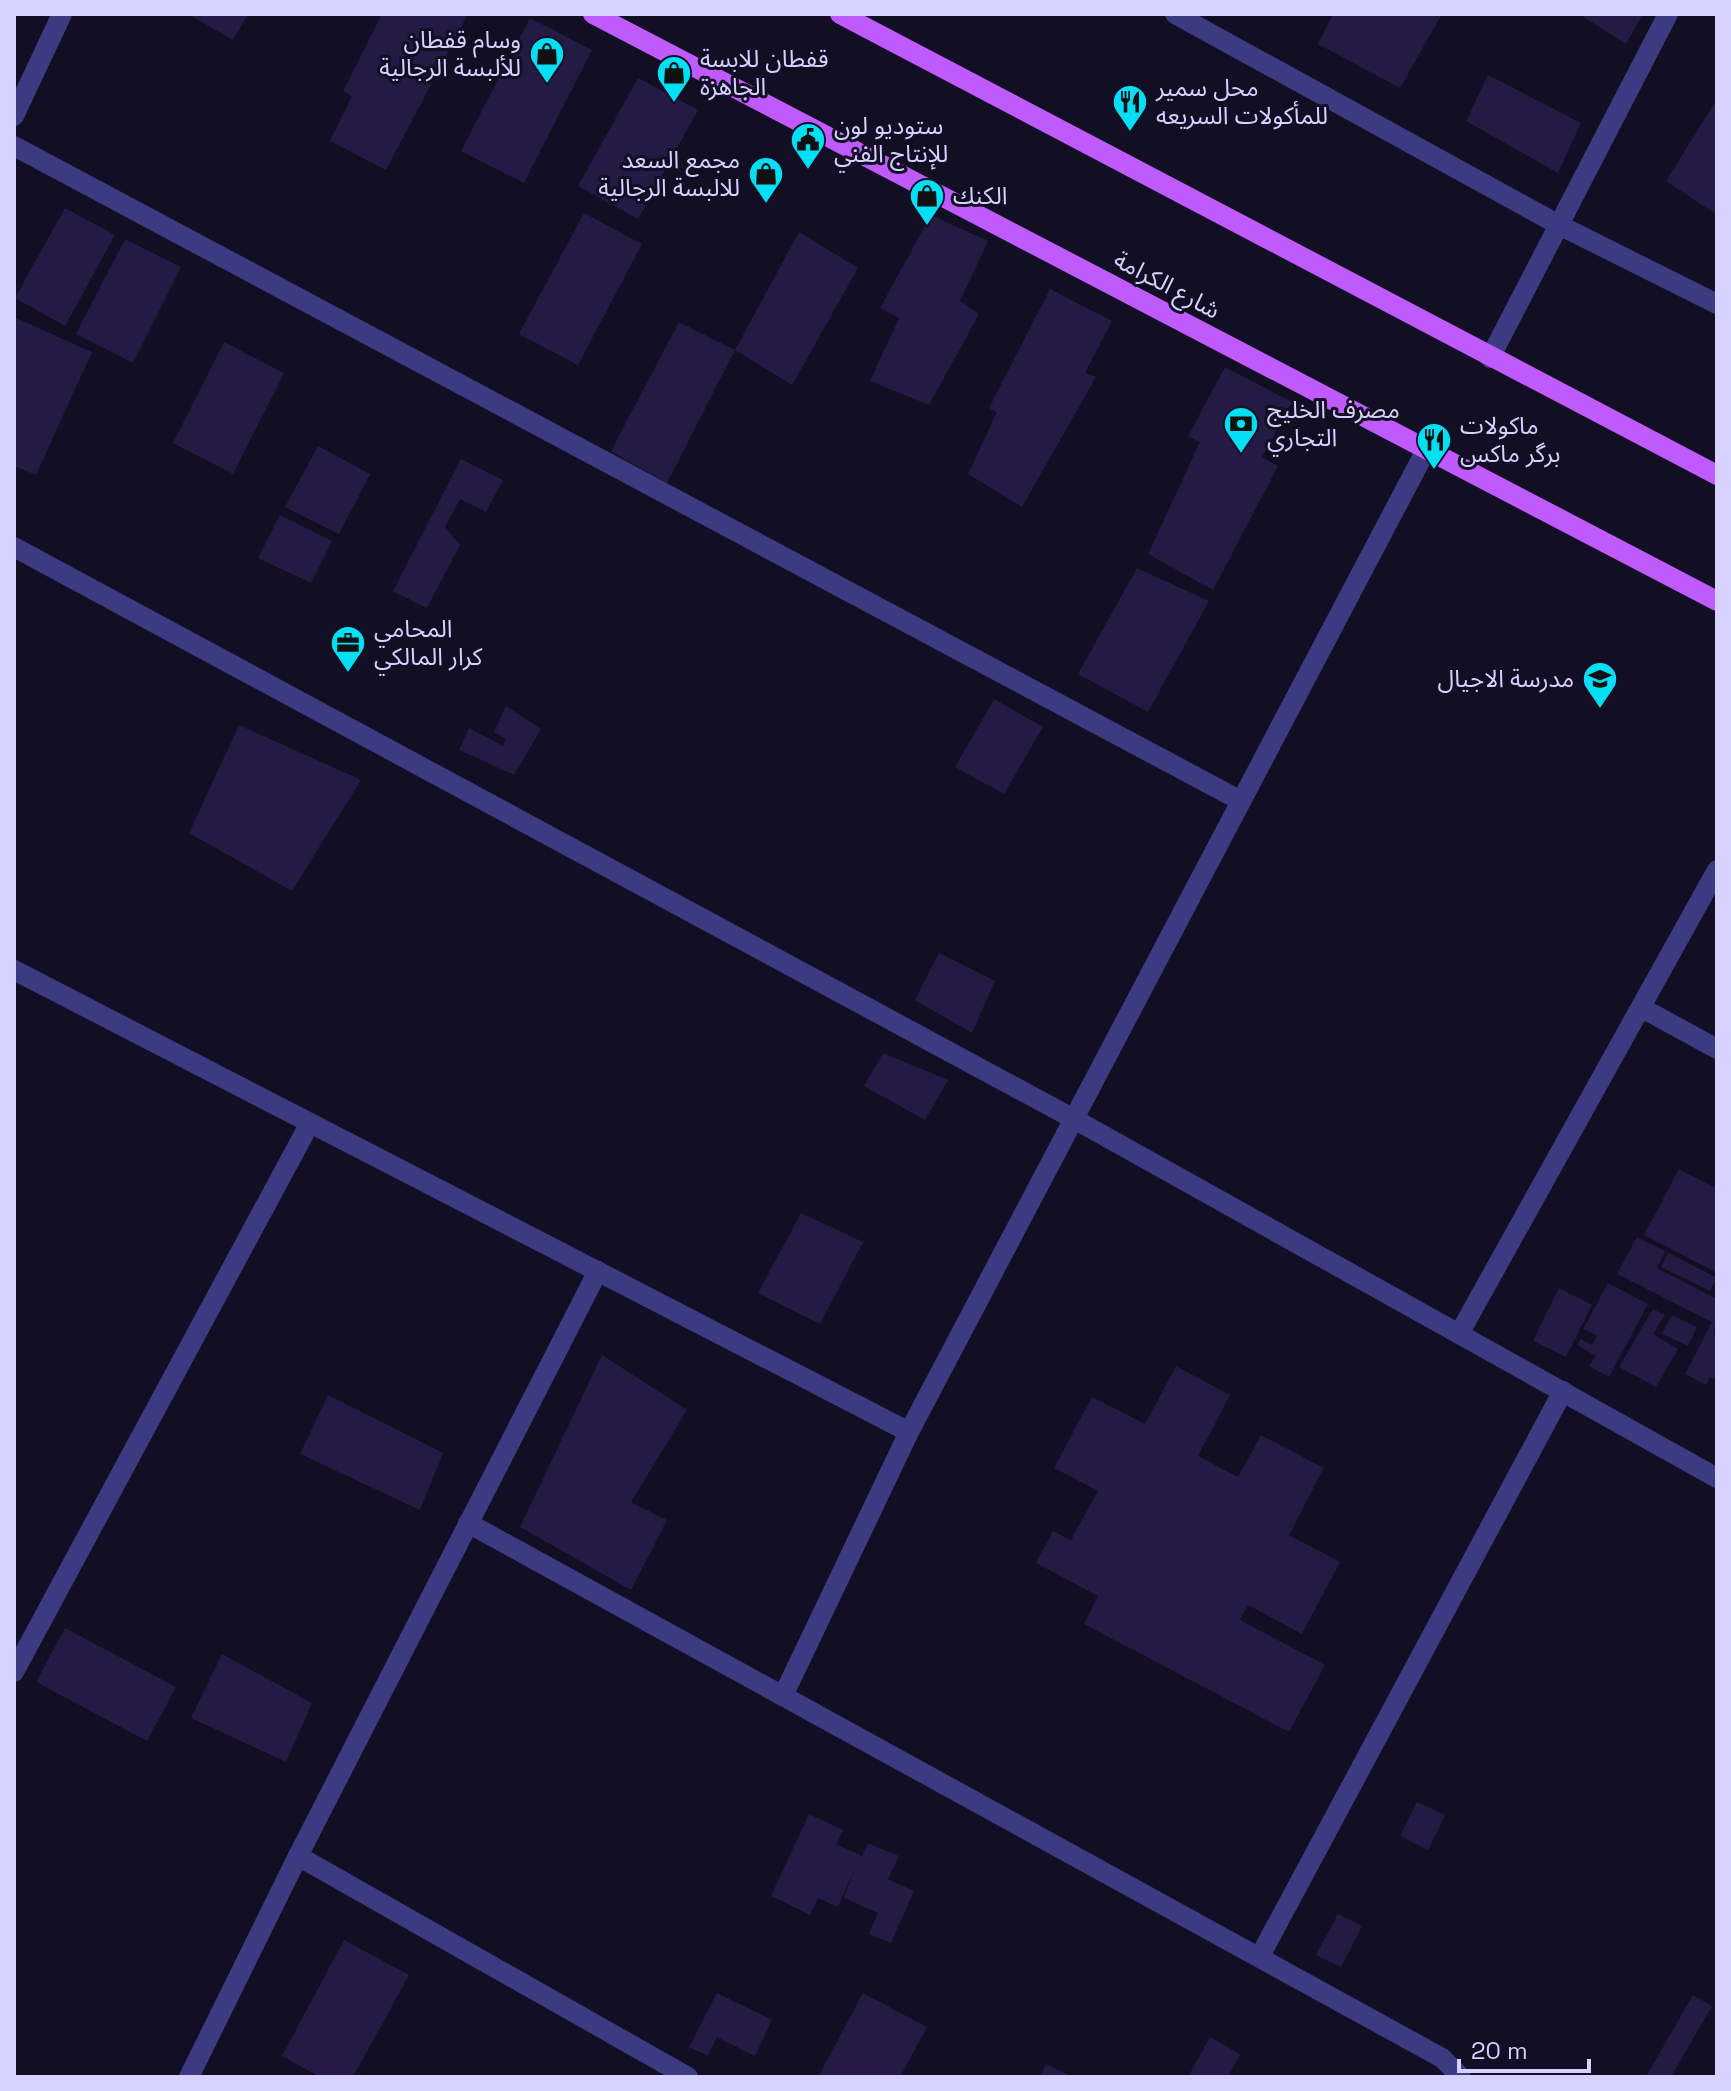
<svg xmlns="http://www.w3.org/2000/svg" width="1731" height="2091" font-family="'Space Grotesk','Noto Sans Arabic',sans-serif">
<style>
.building{fill:#231b43}
.lines{fill:none;stroke-linecap:round;stroke-linejoin:round}
.street{stroke:#3c3a81;stroke-width:20}
.primary{stroke:#bf5afc;stroke-width:20}
.labels{text-anchor:middle;stroke-width:6;stroke-linejoin:round;paint-order:stroke}
.poi-label{font-size:24px;fill:#d6d1fe;stroke:#120e23;text-anchor:start}
.street-label{font-size:24px;fill:#d6d1fe;stroke:#120e23}
</style>
<rect width="100%" height="100%" fill="#120e23"/>
<!-- building -->
<g class="building">
<polygon points="188,14 248,14 233,40"/>
<polygon points="382,14 468,14 386,170 330,141 352,96 343,91"/>
<polygon points="1333,14 1442,14 1400,88 1318,44"/>
<polygon points="1579,14 1643,14 1626,44"/>
<polygon points="530,18 592,50 524,183 461,151"/>
<polygon points="1488,75 1581,123 1558,173 1466,121"/>
<polygon points="638,78 698,110 638,219 578,186"/>
<polygon points="1717,99 1717,215 1666,181"/>
<polygon points="65,208 115,235 65,326 15,298"/>
<polygon points="584,213 642,244 578,365 519,334"/>
<polygon points="931,215 988,241 960,301 979,314 929,405 870,381 899,318 880,308"/>
<polygon points="799,232 858,268 792,385 735,350"/>
<polygon points="125,239 181,267 133,363 76,334"/>
<polygon points="1050,289 1112,321 1085,373 1096,377 1022,507 968,474 997,412 989,408"/>
<polygon points="14,317 92,352 36,475 14,466"/>
<polygon points="679,322 735,350 667,483 611,451"/>
<polygon points="224,342 284,373 233,474 173,443"/>
<polygon points="1225,367 1292,402 1262,457 1278,466 1213,590 1148,554 1200,442 1188,436"/>
<polygon points="318,446 370,474 339,534 285,507"/>
<polygon points="461,459 503,480 486,512 460,499 445,527 460,545 427,608 393,591"/>
<polygon points="280,515 332,541 311,583 258,558"/>
<polygon points="1137,568 1209,601 1148,712 1078,674"/>
<polygon points="994,699 1043,727 1004,794 955,767"/>
<polygon points="506,706 541,729 514,775 459,750 469,728 503,746 506,739 494,732"/>
<polygon points="239,725 361,780 292,891 189,833"/>
<polygon points="939,953 995,981 972,1033 915,1000"/>
<polygon points="883,1053 948,1080 925,1120 864,1086"/>
<polygon points="1679,1169 1717,1189 1717,1273 1644,1235"/>
<polygon points="801,1213 863,1242 820,1324 758,1293"/>
<polygon points="1637,1237 1665,1251 1657,1268 1717,1299 1714,1334 1717,1335 1717,1380 1710,1377 1706,1385 1685,1374 1712,1322 1617,1274"/>
<polygon points="1668,1253 1717,1278 1710,1291 1661,1267"/>
<polygon points="1608,1283 1648,1304 1609,1377 1589,1366 1596,1356 1577,1345 1581,1339 1592,1345 1597,1336 1583,1329"/>
<polygon points="1559,1288 1592,1305 1566,1357 1533,1341"/>
<polygon points="1653,1309 1665,1315 1653,1334 1678,1349 1656,1387 1619,1367"/>
<polygon points="1672,1315 1697,1327 1688,1346 1662,1334"/>
<polygon points="602,1355 687,1410 631,1502 667,1520 631,1590 520,1527"/>
<polygon points="1176,1366 1230,1395 1198,1456 1238,1477 1261,1435 1324,1468 1289,1535 1340,1562 1302,1634 1248,1605 1240,1620 1325,1665 1289,1732 1084,1624 1098,1596 1036,1563 1053,1531 1071,1540 1098,1491 1054,1468 1092,1397 1145,1424"/>
<polygon points="328,1395 443,1453 420,1510 300,1454"/>
<polygon points="65,1628 176,1687 147,1741 36,1682"/>
<polygon points="222,1654 312,1703 286,1762 191,1718"/>
<polygon points="1417,1802 1445,1815 1428,1850 1400,1836"/>
<polygon points="809,1814 843,1830 836,1844 862,1856 868,1843 899,1856 888,1879 914,1891 891,1943 869,1934 878,1913 844,1898 855,1868 838,1907 818,1898 810,1915 771,1896"/>
<polygon points="1338,1914 1362,1926 1341,1967 1316,1955"/>
<polygon points="344,1940 409,1975 353,2077 320,2077 282,2056"/>
<polygon points="717,1993 772,2020 755,2056 717,2037 708,2056 689,2047"/>
<polygon points="863,1993 927,2027 900,2077 818,2077"/>
<polygon points="1693,1995 1712,2006 1671,2077 1646,2077"/>
<polygon points="1210,2037 1240,2054 1228,2077 1188,2077"/>
<polygon points="1046,2064 1073,2077 1040,2077"/>
</g>
<g class="lines">
<!-- street -->
<g class="street">
<polyline points="1175,14 1559,225 1717,304"/>
<polyline points="14,116 62,14"/>
<polyline points="14,146 1241,801"/>
<polyline points="1490,358 1668,14"/>
<polyline points="14,547 1074,1119 1717,1478"/>
<polyline points="14,970 909,1432"/>
<polyline points="1642,1008 1717,1049"/>
<polyline points="1459,1334 1717,870"/>
<polyline points="468,1523 1442,2058 1461,2077"/>
<polyline points="14,1672 310,1123"/>
<polyline points="783,1696 909,1432 1426,450"/>
<polyline points="298,1856 688,2077"/>
<polyline points="1260,1956 1563,1391"/>
<polyline points="189,2077 298,1856 598,1271"/>
</g>
<!-- primary -->
<g class="primary">
<polyline points="593,14 1717,601"/>
<polyline points="840,14 1717,475"/>
</g>
</g>
<!-- icons -->
<defs>
<symbol id="shop-pin" viewBox="-11 -11 22 30"><path d="M0 17L-7.5 6A9.5 9.5 0 1 1 7.5 6Z" fill="#04dff6" stroke="#120e23"/><path d="M-5-2.5h2.3a2.7 3.5 0 0 1 5.4 0H5L5.5 6h-11ZM-1.5-2.5h3a1.5 2.3 0 0 0-3 0Z" fill="#111"/></symbol>
<symbol id="restaurant-pin" viewBox="-11 -11 22 30"><path d="M0 17L-7.5 6A9.5 9.5 0 1 1 7.5 6Z" fill="#04dff6" stroke="#120e23"/><path d="M-5-6h1v4h1v-4h1v4h1v-4h1v5L-1.5 .5V6h-2V.5L-5-1ZM5-6V6H3V1.5H1.5Q1.5-4 5-6Z" fill="#111"/></symbol>
<symbol id="civic-pin" viewBox="-11 -11 22 30"><path d="M0 17L-7.5 6A9.5 9.5 0 1 1 7.5 6Z" fill="#04dff6" stroke="#120e23"/><path d="M-.6-6.5H3V-4.5H.6V-3L4-1V1h2V6H-6V1h2V-1L-.6-3ZM-1.2 2.5V6h2.4V2.5Z" fill="#111"/></symbol>
<symbol id="bank-pin" viewBox="-11 -11 22 30"><path d="M0 17L-7.5 6A9.5 9.5 0 1 1 7.5 6Z" fill="#04dff6" stroke="#120e23"/><path d="M-6-4H6V4H-6ZM0-2.3a2.3 2.3 0 1 0 0 4.6a2.3 2.3 0 1 0 0-4.6Z" fill="#111"/></symbol>
<symbol id="office-pin" viewBox="-11 -11 22 30"><path d="M0 17L-7.5 6A9.5 9.5 0 1 1 7.5 6Z" fill="#04dff6" stroke="#120e23"/><path d="M-6-3h4V-5.5h4V-3h4V5H-6ZM-1-4.5V-3h2v-1.5ZM-6 0V1H6V0Z" fill="#111"/></symbol>
<symbol id="school-pin" viewBox="-11 -11 22 30"><path d="M0 17L-7.5 6A9.5 9.5 0 1 1 7.5 6Z" fill="#04dff6" stroke="#120e23"/><path d="M0-5L7-2L0 1L-7-2ZM-4 1L0 2.5L4 1V4Q0 6-4 4Z" fill="#111"/></symbol>
</defs>
<g fill-rule="evenodd">
<use href="#shop-pin" x="527" y="34" width="40" height="54"/>
<use href="#shop-pin" x="654" y="53" width="40" height="54"/>
<use href="#restaurant-pin" x="1110" y="82" width="40" height="54"/>
<use href="#civic-pin" x="788" y="120" width="40" height="54"/>
<use href="#shop-pin" x="746" y="154" width="40" height="54"/>
<use href="#shop-pin" x="907" y="176" width="40" height="54"/>
<use href="#bank-pin" x="1221" y="404" width="40" height="54"/>
<use href="#restaurant-pin" x="1414" y="420" width="40" height="54"/>
<use href="#office-pin" x="328" y="623" width="40" height="54"/>
<use href="#school-pin" x="1580" y="659" width="40" height="54"/>
</g>
<g class="labels">
<!-- poi labels -->
<g class="poi-label">
<text x="521" y="48" text-anchor="end">وسام قفطان<tspan x="521" dy="28">للألبسة الرجالية</tspan></text>
<text x="700" y="67">قفطان للابسة<tspan x="700" dy="28">الجاهزة</tspan></text>
<text x="1156" y="96">محل سمير<tspan x="1156" dy="28">للمأكولات السريعه</tspan></text>
<text x="834" y="134">ستوديو لون<tspan x="834" dy="28">للإنتاج الفني</tspan></text>
<text x="740" y="168" text-anchor="end">مجمع السعد<tspan x="740" dy="28">للالبسة الرجالية</tspan></text>
<text x="953" y="204">الكنك</text>
<text x="1267" y="418">مصرف الخليج<tspan x="1267" dy="28">التجاري</tspan></text>
<text x="1460" y="434">ماكولات<tspan x="1460" dy="28">برگر ماكس</tspan></text>
<text x="374" y="637">المحامي<tspan x="374" dy="28">كرار المالكي</tspan></text>
<text x="1574" y="687" text-anchor="end">مدرسة الاجيال</text>
</g>
<!-- street labels -->
<g class="street-label">
<text transform="translate(1167 285) rotate(28)" y="8">شارع الكرامة</text>
</g>
</g>
<!-- border -->
<rect width="1731" height="2091" fill="none" stroke="#d6d1fe" stroke-width="32"/>
<!-- scale -->
<path d="M1459 2059v12h130v-12" fill="none" stroke="#d6d1fe" stroke-width="4"/>
<text x="1471" y="2059" font-size="24" fill="#d6d1fe" stroke="#120e23" stroke-width="6" paint-order="stroke">20 m</text>
</svg>
